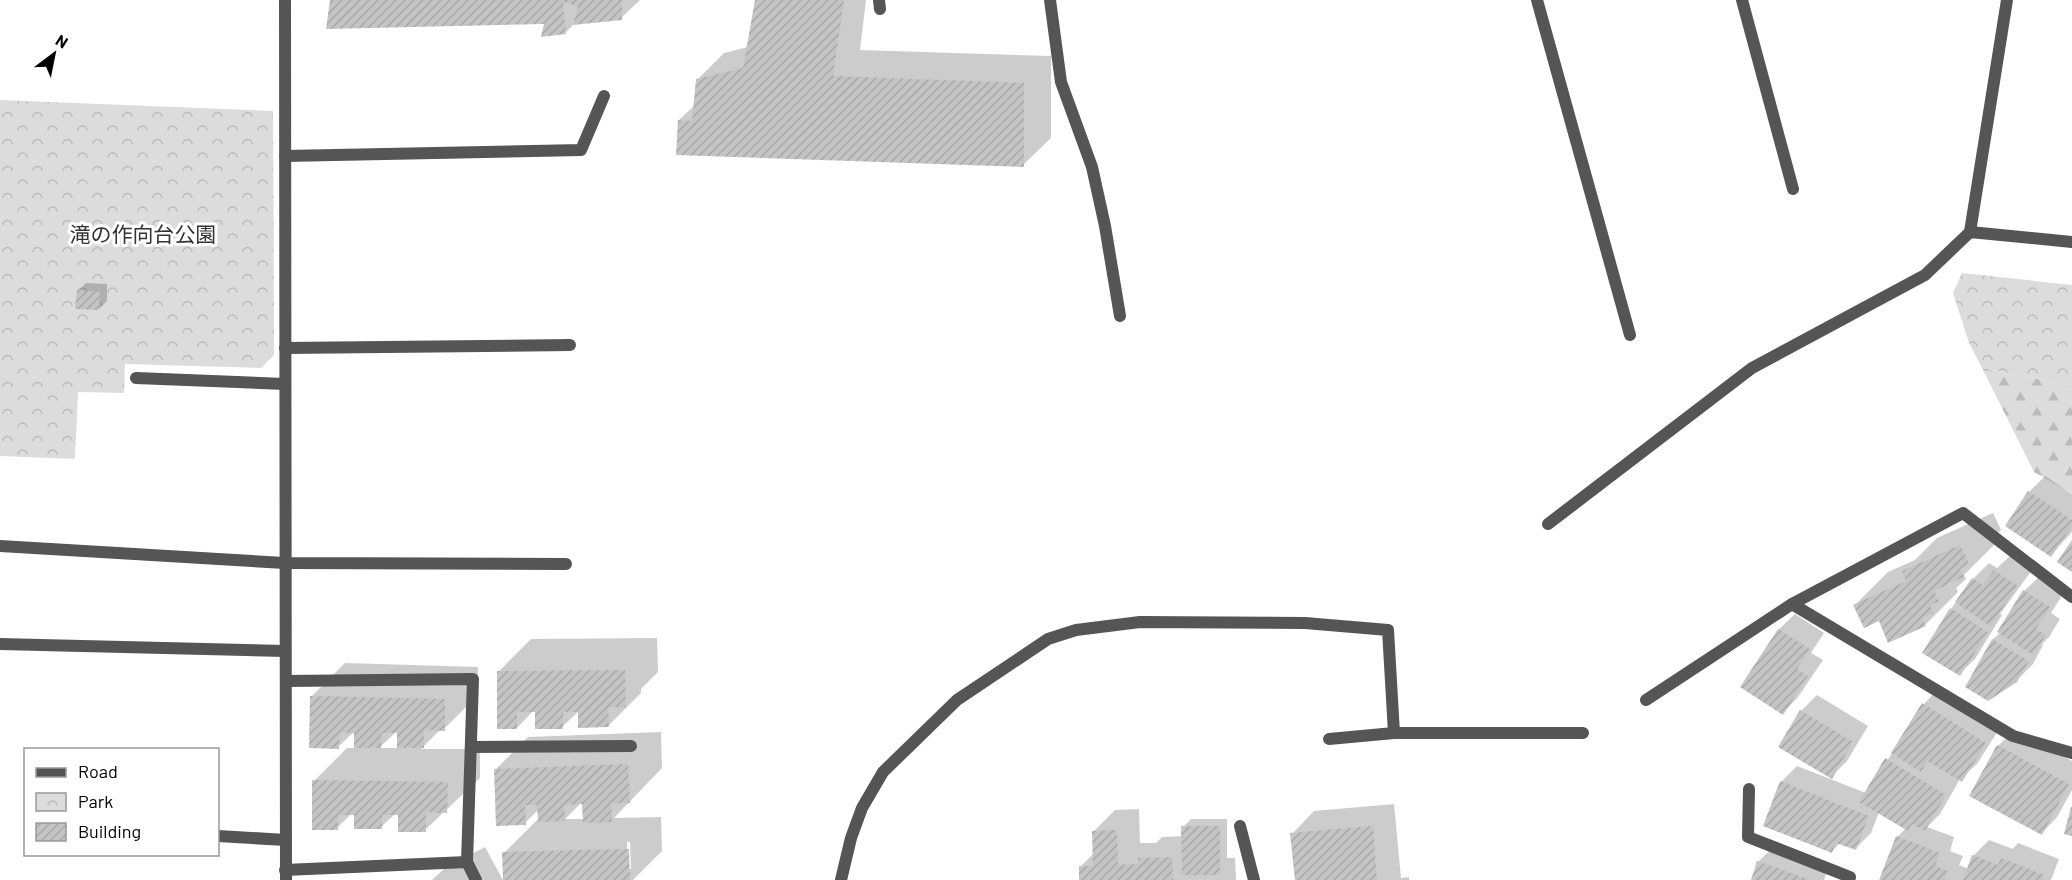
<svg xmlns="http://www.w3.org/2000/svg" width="2072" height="880" font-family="Barlow,'Noto Sans JP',sans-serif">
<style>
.forest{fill:url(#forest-firs)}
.park{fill:url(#park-crowns)}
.shadow{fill:#0003;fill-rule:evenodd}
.building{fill:url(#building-hatch)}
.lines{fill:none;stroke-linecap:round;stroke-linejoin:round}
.service{stroke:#555;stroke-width:12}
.minor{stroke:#555;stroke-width:12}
.labels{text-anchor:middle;stroke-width:6;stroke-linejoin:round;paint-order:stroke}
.park-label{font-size:21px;fill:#333;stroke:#fff}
</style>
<defs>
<pattern id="forest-firs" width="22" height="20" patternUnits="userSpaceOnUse" patternTransform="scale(1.5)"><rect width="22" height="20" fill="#dcdcdc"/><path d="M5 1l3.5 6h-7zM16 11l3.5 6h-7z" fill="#bbb"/></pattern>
<pattern id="park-crowns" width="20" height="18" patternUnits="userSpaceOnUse" patternTransform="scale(1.5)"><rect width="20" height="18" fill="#dcdcdc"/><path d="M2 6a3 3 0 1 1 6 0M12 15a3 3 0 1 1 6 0" fill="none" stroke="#bbb"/></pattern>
<pattern id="building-hatch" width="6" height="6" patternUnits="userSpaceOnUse" patternTransform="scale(1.5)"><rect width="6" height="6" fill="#c4c4c4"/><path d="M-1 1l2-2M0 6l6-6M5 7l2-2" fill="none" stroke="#a7a7a7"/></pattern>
</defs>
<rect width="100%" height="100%" fill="#fff"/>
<!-- forest -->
<polygon class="forest" points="1982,368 2072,386 2072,493 2034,472"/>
<!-- park -->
<g class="park">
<polygon points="0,100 273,111 274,355 261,368 125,364 124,393 78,392 75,459 0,456"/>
<polygon points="1962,273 2072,285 2072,386 1982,368 1969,343 1953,293"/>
</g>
<!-- shadow -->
<g class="shadow">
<polygon points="332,0 640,0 621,18 575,23 565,33 546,22"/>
<polygon points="756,0 866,0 860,50 1051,56 1051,138 1023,165 679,120 695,105 697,80 724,53 748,47"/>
<polygon points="86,283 107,284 107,301 99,309 78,291"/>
<polygon points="2045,476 2072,494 2072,532 2051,555 2029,492"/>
<polygon points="1993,513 2001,530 1993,538 1996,543 1964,575 1966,579 1956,588 1958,592 1925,625 1879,619 1855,605 1888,572 1915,560 1937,538"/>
<polygon points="2011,555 2032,570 2000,614 2002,615 1975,659 1959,674 1951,609 1973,579 1989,563 1997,568"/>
<polygon points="2040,576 2065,591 2051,613 2060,619 2049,637 2042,644 2043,645 2033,664 2016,681 1967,686 1993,639 2000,633 2024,591"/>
<polygon points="1795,614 1824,633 1811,653 1823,660 1798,697 1783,713 1742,687 1779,629"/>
<polygon points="657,638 658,672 641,689 641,693 608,726 579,711 562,727 537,710 534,710 517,728 498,672 531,639"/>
<path d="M345,663l133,4 -1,29 -33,33h-3l-20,20h59v29l-55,52 -26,-16h-4l-14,13 -25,-14h-4l-15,15 -23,-47 33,-33h9v-18l-18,17 -26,-51zM396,732h3l-1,16h-19z"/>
<polygon points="1939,688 2001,726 1977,764 1960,779 1940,814 1927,827 1954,837 1950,851 1963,856 1959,865 1969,869 1973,856 1989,840 2013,849 2018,843 2059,859 2051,880 1880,880 1897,837 1906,828 1879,812 1871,833 1855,849 1840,843 1832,851 1781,782 1797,766 1866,793 1924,704"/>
<polygon points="1817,695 1868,726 1847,761 1831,777 1801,711"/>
<polygon points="2014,730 2072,761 2072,790 2057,817 2042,833 1998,746"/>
<path d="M661,732l1,36 -48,50 47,-1 1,34 -29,29h-128l-1,-27 33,-33h2v-11l-14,14 -30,-53 33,-33zM581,803h3v16h-19zM627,842h3l1,27h-3z"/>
<polygon points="1394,804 1401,878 1409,877 1409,880 1296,880 1292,834 1314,811"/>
<polygon points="1139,809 1140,843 1156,843 1162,837 1183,836 1183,827 1191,819 1227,819 1227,858 1235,858 1236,880 1081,880 1080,867 1094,853 1093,832 1115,810"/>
<polygon points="1774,846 1829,865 1824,880 1752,880 1759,861"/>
<polygon points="485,847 503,880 432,880 445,868"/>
</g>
<!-- building -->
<g class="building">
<polygon points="330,0 622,0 622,20 573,25 578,6 563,2 566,34 541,37 544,24 326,29"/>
<polygon points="755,0 844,0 833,76 1024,83 1024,167 676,155 678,120 692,121 696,79 743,68"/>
<polygon points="77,290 100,292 99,310 75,309"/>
<polygon points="2028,491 2072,520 2072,526 2051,557 2005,526"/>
<polygon points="2072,540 2072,572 2057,562"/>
<polygon points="1960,545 1969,564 1960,569 1964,577 1934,591 1939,601 1930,605 1934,613 1922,618 1926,626 1888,643 1879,621 1864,628 1853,605 1906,581 1902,571"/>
<polygon points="1994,570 2018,586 1990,626 1955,602 1972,578 1983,585"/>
<polygon points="2023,590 2050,607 2036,629 2046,635 2033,655 1997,632"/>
<polygon points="1950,608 1988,632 1960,676 1922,653"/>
<polygon points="1778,629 1810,649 1797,669 1808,676 1783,715 1740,687"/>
<polygon points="1992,639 2029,661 2017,682 1988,701 1965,687"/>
<polygon points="625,670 626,707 608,707 609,727 578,728 578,712 563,712 563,729 535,729 535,712 517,712 517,729 497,729 497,671"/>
<polygon points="310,696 445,699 445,731 424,730 424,748 397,748 397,733 382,733 381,748 354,748 354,733 340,733 339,749 309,748"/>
<polygon points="1922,703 1986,743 1962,782 1927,761 1921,772 1891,753"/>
<polygon points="1800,710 1853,742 1832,779 1778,747"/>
<polygon points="1997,745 2069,784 2042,835 1969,796"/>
<polygon points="1885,758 1946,795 1925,831 1912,824 1908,831 1859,802"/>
<polygon points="628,764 630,803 611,803 612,822 583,823 582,804 564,805 565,821 538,822 537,805 525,805 526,825 496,826 494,769"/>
<polygon points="312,780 448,782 447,813 426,812 426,832 398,832 398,815 382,815 382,829 354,829 354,815 338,815 338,830 312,830"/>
<polygon points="1780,781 1869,816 1856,850 1836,843 1832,853 1763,826"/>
<polygon points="2071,807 2072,807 2072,836 2064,834"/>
<polygon points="1181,826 1220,826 1220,875 1182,875"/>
<polygon points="1373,826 1377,880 1295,880 1290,833"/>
<polygon points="1117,830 1118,865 1138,864 1138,858 1172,857 1173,880 1079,880 1079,866 1093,866 1092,831"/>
<polygon points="1896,836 1940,853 1935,866 1948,871 1945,880 1879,880"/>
<polygon points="629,849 630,880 503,880 502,852"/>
<polygon points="1972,855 1998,865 2001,858 2044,875 2042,880 1963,880"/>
<polygon points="1757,861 1811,880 1751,880"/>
</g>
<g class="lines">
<!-- service -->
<g class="service">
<polyline points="879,0 880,9"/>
<polyline points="1050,0 1061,82 1092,167 1105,226 1120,316"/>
<polyline points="0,546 285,563 566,564"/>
<polyline points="0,644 285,651"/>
<polyline points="286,681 473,679 467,862 476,880"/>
<polyline points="471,747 631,746"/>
<polyline points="218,836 286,840"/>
<polyline points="285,870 467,862"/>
</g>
<!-- minor -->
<g class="minor">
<polyline points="285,0 286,880"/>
<polyline points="1537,0 1630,335"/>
<polyline points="1742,0 1793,189"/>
<polyline points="285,156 581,150 604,96"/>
<polyline points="1970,232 2007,0"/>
<polyline points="285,348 570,345"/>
<polyline points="136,378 285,384"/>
<polyline points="1548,524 1752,368 1925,275 1970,232 2072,242"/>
<polyline points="1792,604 2013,736 2072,753"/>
<polyline points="1646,700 1792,604 1963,513 2072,597"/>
<polyline points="1329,739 1394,733 1583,733"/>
<polyline points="1749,789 1748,837 1850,877 1849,880"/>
<polyline points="1240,826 1254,880"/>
<polyline points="841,880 851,838 862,808 883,772 957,700 1048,639 1076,630 1140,622 1305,623 1388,630 1394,733"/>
</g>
</g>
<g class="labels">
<!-- park labels -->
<g class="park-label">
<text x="143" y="242">滝の作向台公園</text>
</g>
</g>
<!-- legend -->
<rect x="24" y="748" width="195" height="108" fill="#ffffff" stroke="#999999" stroke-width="1.5"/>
<rect x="36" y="768" width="30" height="9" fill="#555555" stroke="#999999" stroke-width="1.5"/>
<text x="78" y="778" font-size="18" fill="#000000">Road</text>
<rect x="36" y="793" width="30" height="18" fill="url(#park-crowns)" stroke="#999999" stroke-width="1.5"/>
<text x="78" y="808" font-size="18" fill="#000000">Park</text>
<rect x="36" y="823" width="30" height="18" fill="url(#building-hatch)" stroke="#999999" stroke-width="1.5"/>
<text x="78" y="838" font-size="18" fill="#000000">Building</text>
<!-- north arrow -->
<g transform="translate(54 54) rotate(32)" stroke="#ffffff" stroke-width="4.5" paint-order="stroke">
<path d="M0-4.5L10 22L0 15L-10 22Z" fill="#000000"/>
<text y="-9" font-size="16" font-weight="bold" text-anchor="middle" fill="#000000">N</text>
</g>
</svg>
